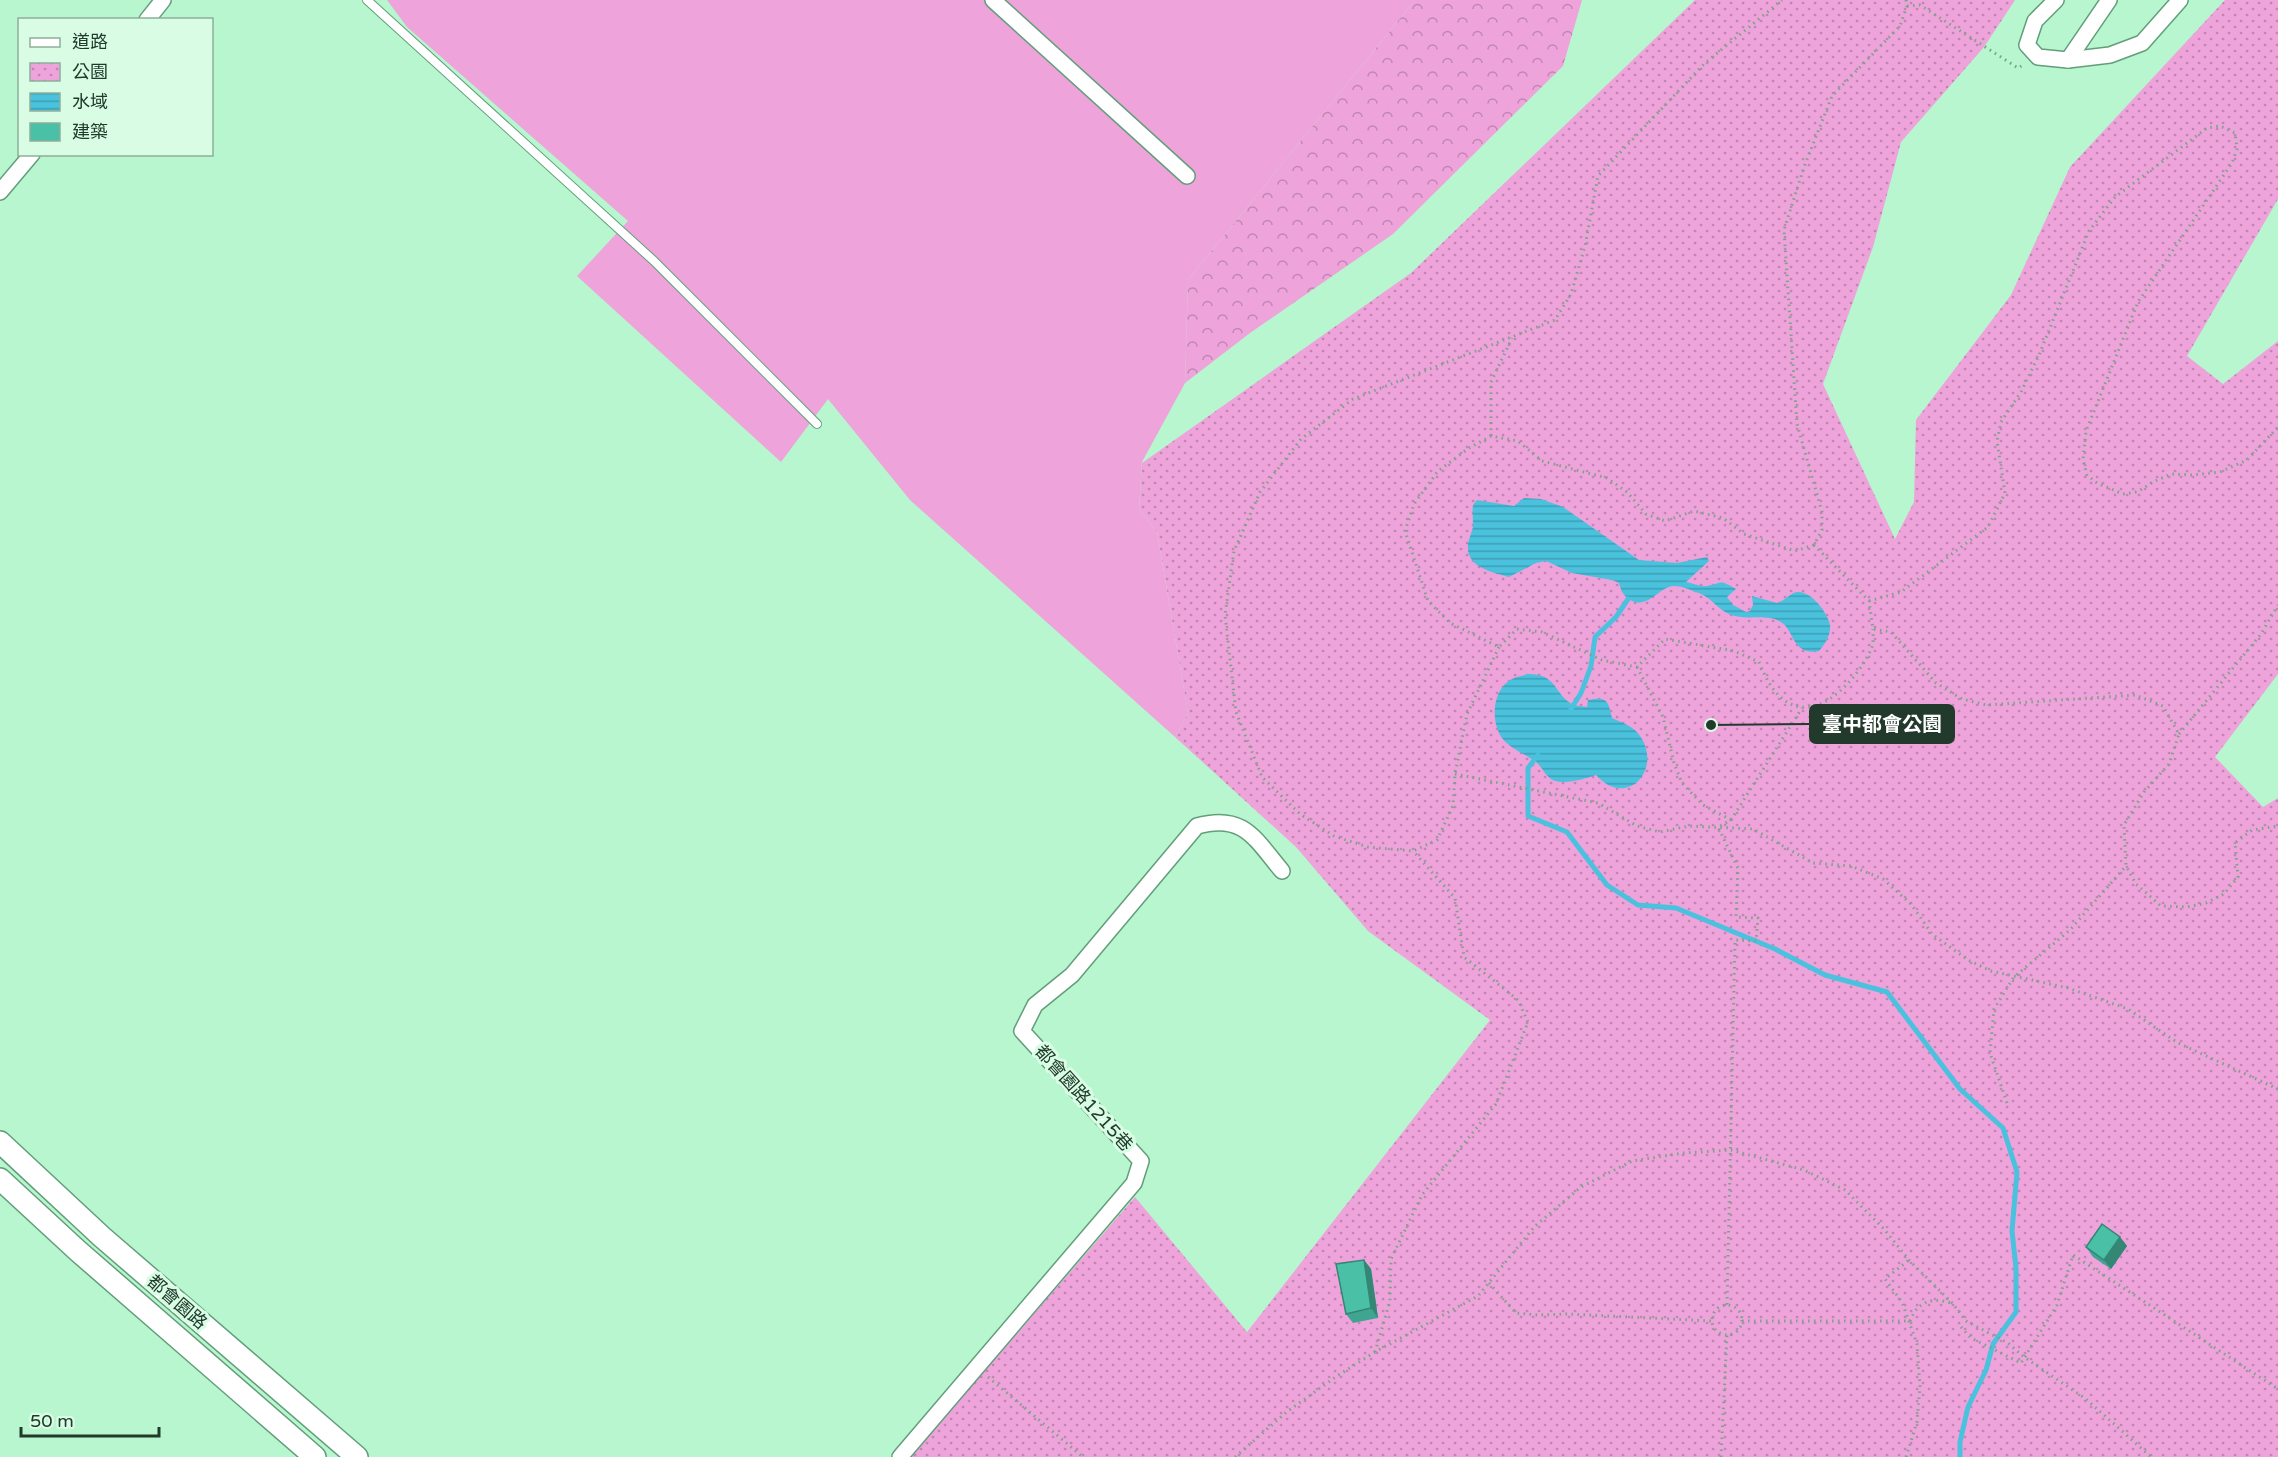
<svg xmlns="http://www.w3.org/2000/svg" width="2278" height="1457" font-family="'Varela Round','Noto Sans TC',sans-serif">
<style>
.grass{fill:#eea3db}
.forest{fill:url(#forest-crowns)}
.park{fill:url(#park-dots)}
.water{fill:url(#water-rules)}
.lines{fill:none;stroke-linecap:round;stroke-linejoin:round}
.stream{stroke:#4ac2de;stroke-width:5}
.lane-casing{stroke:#629e7a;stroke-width:10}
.street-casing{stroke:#629e7a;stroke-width:18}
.secondary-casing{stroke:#629e7a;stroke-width:24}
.path{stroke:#76a588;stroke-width:3;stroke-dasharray:1.5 4.5;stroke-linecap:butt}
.lane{stroke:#fff;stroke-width:8}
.street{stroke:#fff;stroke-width:15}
.secondary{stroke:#fff;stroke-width:21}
.wall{fill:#40a590}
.shaded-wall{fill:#348675}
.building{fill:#4ac0a7;stroke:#348675;stroke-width:1.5}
.labels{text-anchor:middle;stroke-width:6;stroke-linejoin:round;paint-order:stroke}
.street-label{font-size:18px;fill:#213a2b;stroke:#d8fde4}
.leader{fill:none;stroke:#213a2b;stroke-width:2}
.callout-dot{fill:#213a2b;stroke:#d8fde4;stroke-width:2}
.callout{fill:#213a2b;stroke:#213a2b;stroke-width:2}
.callout-label{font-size:20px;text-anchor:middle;font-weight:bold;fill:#fff}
</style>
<defs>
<pattern id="forest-crowns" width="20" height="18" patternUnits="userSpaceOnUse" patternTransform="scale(1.5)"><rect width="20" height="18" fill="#eea3db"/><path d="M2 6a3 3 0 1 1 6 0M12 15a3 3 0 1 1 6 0" fill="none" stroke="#c086b2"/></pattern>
<pattern id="park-dots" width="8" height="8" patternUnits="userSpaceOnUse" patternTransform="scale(1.5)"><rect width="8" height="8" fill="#eea3db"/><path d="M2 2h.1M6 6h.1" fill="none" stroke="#c086b2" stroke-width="1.8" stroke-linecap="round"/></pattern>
<pattern id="water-rules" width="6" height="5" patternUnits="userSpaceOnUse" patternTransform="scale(1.5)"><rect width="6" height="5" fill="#4ac2de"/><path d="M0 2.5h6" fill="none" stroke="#3d9fb4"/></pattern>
</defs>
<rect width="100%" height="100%" fill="#b7f6ce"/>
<!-- grass -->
<polygon class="grass" points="387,0 1415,0 1188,280 1185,383 1142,462 1139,509 1157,532 1188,713 1175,737 910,500 828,399 781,462 577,276 628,221 407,27"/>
<!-- forest -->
<polygon class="forest" points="1415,0 1582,0 1563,66 1393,234 1250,333 1185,383 1188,280"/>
<!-- park -->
<polygon class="park" points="1695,0 2015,0 1984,47 1901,142 1873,247 1823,384 1895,539 1914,502 1916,420 2011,295 2070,167 2225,0 2278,0 2278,199 2187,356 2223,384 2278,341 2278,674 2215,757 2263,807 2278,798 2278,1457 910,1457 1135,1197 1247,1332 1490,1020 1368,931 1296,847 1175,737 1188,713 1157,532 1139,509 1142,463 1411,273"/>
<!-- water -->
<g class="water">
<path d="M1524,498l17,1 22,8 76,53 38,3 30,-6 2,4 -23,21c6,1 15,5 21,4 17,-3 11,-7 29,3l-9,8 6,8 13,7 4,-1 3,-6 -1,-9 25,7c8,-2 14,-11 21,-11 13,-1 30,21 32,33 1,10 -5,19 -11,26 -27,5 -25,-21 -37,-28 -15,-11 -36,-1 -53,-9 -12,-5 -17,-16 -30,-21 -7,-2 -18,-8 -26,-7 -15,2 -24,22 -41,15 -8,-4 -11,-10 -13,-18l-7,-3 -40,-7 -26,-12 -10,2 -27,14c-17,-5 -44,-10 -41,-33 1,-7 5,-13 5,-19 0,-7 -1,-13 0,-20l4,-5 37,6z"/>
<path d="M1527,674c30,-1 27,20 45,30 4,2 10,2 15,3l1,-7c20,-4 20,1 24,18 9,4 18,7 25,14 29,34 -9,79 -41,43 -12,4 -28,9 -41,6 -9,-3 -12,-13 -19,-19 -10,-8 -26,-13 -34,-24 -12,-17 -10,-51 12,-60 4,-2 9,-2 13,-4z"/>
</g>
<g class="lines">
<!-- stream -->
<g class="stream">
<polyline points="1571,709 1581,693 1591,666 1595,637 1616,617 1628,599"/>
<polyline points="1538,755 1528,768 1528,816 1567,832 1607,885 1638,905 1676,908 1775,949 1825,975 1887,992 1960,1089 2003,1128 2017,1172 2012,1231 2016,1268 2016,1312 1993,1344 1986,1370 1968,1407 1960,1442 1960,1457"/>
</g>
<defs>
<polyline id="lane" points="367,0 654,261 817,424"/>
<g id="street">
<polyline points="993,0 1187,176"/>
<polyline points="2056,0 2035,21 2027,45 2038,57 2068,60 2109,0"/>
<polyline points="147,20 163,0"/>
<polyline points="2068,60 2110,55 2142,43 2180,0"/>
<polyline points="0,192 32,154"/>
<path d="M900,1457l234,-274 7,-22 -119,-130 13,-26 37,-30 125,-149c47,-13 58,13 85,45"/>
</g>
<g id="secondary">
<polyline points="0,1142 102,1237 357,1457"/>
<polyline points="0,1179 78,1251 315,1457"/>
</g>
</defs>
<!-- lane casing -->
<use href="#lane" class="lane-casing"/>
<!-- street casing -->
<use href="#street" class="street-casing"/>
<!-- secondary casing -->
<use href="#secondary" class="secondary-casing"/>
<!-- path -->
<g class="path">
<polyline points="1906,0 1907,6 1900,26 1832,96 1804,167 1784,230 1797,424 1822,512 1822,530 1814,545 1869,601 1873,629 1891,632 1936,683 1962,699 1986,705 2135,695 2163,706 2179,734 2169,764 2144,792 2124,825 2126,866 2136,884 2161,906 2187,907 2206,903 2224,894 2238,877 2235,843 2252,830 2278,826"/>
<polyline points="1907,6 1920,5 2018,68 2023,65"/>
<polyline points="1491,436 1491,382 1512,338"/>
<path d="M1814,545l-19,6 -51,-17 -21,-16 -29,-7 -29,10 -19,-7 -19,-22 -20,-14 -65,-17 -24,-20 -27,-5 -22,12 -31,23 -24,33 -9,27 23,70 22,22 49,24 18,-18 25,3 60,28 35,7 28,-28 69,12 25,11c6,14 12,28 25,38 34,26 76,-24 88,-53 2,-5 1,-12 1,-18"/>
<polyline points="1869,601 1901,592 1988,527 2005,493 1997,441 2001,422 2021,392 2039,355 2089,231 2115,197 2207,128 2220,126 2235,133 2237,149 2232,163 2138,302 2086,431 2083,460 2087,475 2097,483 2123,494 2137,492 2153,482 2171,474 2193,475 2220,472 2247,460 2278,427"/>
<polyline points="1499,647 1467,714 1455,774 1453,806 1437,840 1413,851 1368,847 1334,836 1300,814 1262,777 1236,712 1225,615 1234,551 1260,492 1301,439 1353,399 1555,320 1571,294 1585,246 1598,176 1704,64 1782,0"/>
<polyline points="1637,667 1663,717 1674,763 1682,783 1703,805 1731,820 1718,827 1738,868 1736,917 1758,918 1756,941 1735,940 1727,1305"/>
<polyline points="2179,734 2261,634 2278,605"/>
<polyline points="1455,774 1598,803 1637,826 1660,832 1689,826 1753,829 1813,863 1851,866 1883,879 1911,904 1932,934 1968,960 1991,971 2068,988 2128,1009 2178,1043 2278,1089"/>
<polyline points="1731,820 1802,708"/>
<polyline points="2007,1103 1990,1053 1994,1009 2014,977 2070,930 2125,867"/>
<polyline points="1489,1283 1516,1313 1538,1315 1569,1314 1711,1321"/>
<circle cx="1727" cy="1320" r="15"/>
<path d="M1742,1321h168c8,-20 22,-24 41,-18"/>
<polyline points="1961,1327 1971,1338 2021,1363 2057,1305 2073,1255 2278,1389"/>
<polyline points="1375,1352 1390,1301 1391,1259 1422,1195 1496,1104 1528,1022 1518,1000 1464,957 1455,898 1413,851"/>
<polyline points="988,1377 1083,1457"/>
<polyline points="1235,1457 1288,1411 1337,1376 1375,1352 1478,1296 1535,1226 1581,1187 1632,1161 1683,1153 1731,1150 1804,1170 1845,1190 1884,1229 1909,1260 1953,1304 1966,1321 2008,1343 2024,1357 2086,1399 2151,1457"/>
<polyline points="1721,1457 1727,1335"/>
<polyline points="1906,1457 1917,1422 1920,1386 1917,1344 1902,1302 1885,1279 1909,1260"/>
</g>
<!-- lane -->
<use href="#lane" class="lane"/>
<!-- street -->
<use href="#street" class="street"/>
<!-- secondary -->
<use href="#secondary" class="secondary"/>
</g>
<!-- wall -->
<g class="wall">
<polygon points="2120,1237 2127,1246 2111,1269 2093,1257 2086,1247"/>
<polygon points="1364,1260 1371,1269 1378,1318 1353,1323 1346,1314"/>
</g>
<!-- shaded-wall -->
<g class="shaded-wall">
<polygon points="2120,1237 2127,1246 2111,1269 2104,1260"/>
<polygon points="1364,1260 1371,1269 1378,1318 1371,1308"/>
</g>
<!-- building -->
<g class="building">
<polygon points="2102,1224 2120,1237 2104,1260 2086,1247"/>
<polygon points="1364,1260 1371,1308 1346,1314 1336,1264"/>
</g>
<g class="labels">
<!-- street labels -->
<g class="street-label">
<text transform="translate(1084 1098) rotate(48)" y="6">都會園路1215巷</text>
<text transform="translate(177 1302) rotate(41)" y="6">都會園路</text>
</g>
</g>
<!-- callouts -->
<path class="leader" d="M1711 725L1810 724"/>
<circle class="callout-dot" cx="1711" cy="725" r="6"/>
<rect class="callout" x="1810" y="705" width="144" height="38" rx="6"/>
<g class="callout-label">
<text x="1882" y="731">臺中都會公園</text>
</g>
<!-- legend -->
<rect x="18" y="18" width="195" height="138" fill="#d8fde4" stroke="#8faf9a" stroke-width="1.5"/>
<rect x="30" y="38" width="30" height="9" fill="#ffffff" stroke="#8faf9a" stroke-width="1.5"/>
<text x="72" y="48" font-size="18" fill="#213a2b">道路</text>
<rect x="30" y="63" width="30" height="18" fill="url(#park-dots)" stroke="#8faf9a" stroke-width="1.5"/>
<text x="72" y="78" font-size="18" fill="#213a2b">公園</text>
<rect x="30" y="93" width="30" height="18" fill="url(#water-rules)" stroke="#8faf9a" stroke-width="1.5"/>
<text x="72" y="108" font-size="18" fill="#213a2b">水域</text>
<rect x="30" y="123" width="30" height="18" fill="#4ac0a7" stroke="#8faf9a" stroke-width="1.5"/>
<text x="72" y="138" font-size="18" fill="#213a2b">建築</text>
<!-- scale -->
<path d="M21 1427v9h138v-9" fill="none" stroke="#213a2b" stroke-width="3"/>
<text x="30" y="1427" font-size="18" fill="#213a2b" stroke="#d8fde4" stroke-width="4.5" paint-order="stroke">50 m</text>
</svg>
